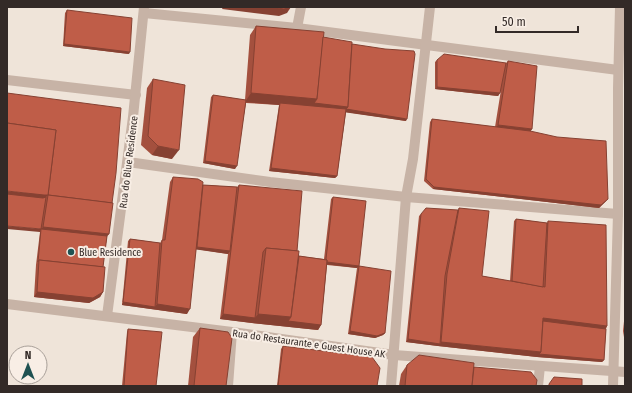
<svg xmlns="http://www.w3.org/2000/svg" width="632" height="393" font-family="'Fira Sans Condensed',sans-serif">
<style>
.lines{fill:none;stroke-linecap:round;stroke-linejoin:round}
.minor{stroke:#c7b3a6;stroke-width:10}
.wall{fill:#a4503e}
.shaded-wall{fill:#864132}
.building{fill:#bf5d48;stroke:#864132}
.poi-dot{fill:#1f5252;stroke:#f8eee5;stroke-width:1.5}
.labels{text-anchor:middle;stroke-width:4;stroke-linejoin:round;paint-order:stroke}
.street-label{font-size:10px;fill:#332a27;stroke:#f8eee5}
.poi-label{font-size:10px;fill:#332a27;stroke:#f8eee5;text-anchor:start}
</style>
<rect width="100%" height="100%" fill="#efe4d9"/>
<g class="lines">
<!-- minor -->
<g class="minor">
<polyline points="144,13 297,28 618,70"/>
<polyline points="297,28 301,7"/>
<polyline points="7,80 136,95"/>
<polyline points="128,162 270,182 406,197 618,214"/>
<polyline points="7,304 232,332 394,355 625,372"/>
<polyline points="107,316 133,117 144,7"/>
<polyline points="228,386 232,332"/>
<polyline points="391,386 406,197 413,159 430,7"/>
<polyline points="538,386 540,366"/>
<polyline points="613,386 618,214 618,88 620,7"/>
</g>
</g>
<!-- wall -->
<g class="wall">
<polygon points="67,10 129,54 63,46 65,13"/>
<polygon points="256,26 323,37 352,44 406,121 346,112 337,176 335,178 269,171 279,105 246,103 235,169 203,163 211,97 213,95 245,100 250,35"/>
<polygon points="437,60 506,63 508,61 532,129 530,131 606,201 599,208 433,189 424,181 430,122 432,119 495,127 501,90 500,93 498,96 435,89 435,62"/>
<polygon points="153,79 172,159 152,155 141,145 147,88"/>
<polygon points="7,93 112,203 109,234 107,236 103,267 103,292 100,297 89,303 34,297 36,265 40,232"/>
<polygon points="173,177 203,185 237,187 239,185 297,251 299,256 324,259 331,199 333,197 359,266 385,333 383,335 375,338 348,334 357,268 327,265 321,325 318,330 252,323 220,319 228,254 196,249 187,314 122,305 128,241 130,239 160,243 162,240 170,182"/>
<polygon points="459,208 482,276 510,281 514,221 516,219 547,223 548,221 607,326 606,329 604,360 602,362 537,357 438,346 406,342 419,216 421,214 458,210"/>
<polygon points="625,312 625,343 623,331"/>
<polygon points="200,328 226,386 188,386 193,337"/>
<polygon points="128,329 156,386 122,386 127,332"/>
<polygon points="283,346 377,386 277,386 281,349"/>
<polygon points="407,365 474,367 536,386 399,386 401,374"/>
</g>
<!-- shaded-wall -->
<g class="shaded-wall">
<polygon points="223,7 291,7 287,13 279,16 222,9"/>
<polygon points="64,44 130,52 129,54 63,46"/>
<polygon points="437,87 500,93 498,96 435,89"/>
<polygon points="251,93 317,99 348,107 407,119 406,121 280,103 279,105 245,102"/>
<polygon points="498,125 532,129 529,134 494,130"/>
<polygon points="158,146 179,150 172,159 152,155"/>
<polygon points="205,161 237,166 235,169 203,163"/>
<polygon points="271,168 337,176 335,178 269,171"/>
<polygon points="434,187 608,199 599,208 433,189"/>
<polygon points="7,191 48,195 44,199 7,196"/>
<polygon points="7,226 41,229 43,227 109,234 105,239 41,229 40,232 7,229"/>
<polygon points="195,247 230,251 228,254 193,249"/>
<polygon points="326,262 359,266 357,268 324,264"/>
<polygon points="37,292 103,292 100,297 89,303 34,297"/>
<polygon points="123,302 155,307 157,304 190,309 187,314 122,305"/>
<polygon points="223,314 255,318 258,314 291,317 321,325 318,330 252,323 220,319"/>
<polygon points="543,318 607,326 604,331 541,323"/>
<polygon points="350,331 385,333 383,335 375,338 348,334"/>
<polygon points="408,339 440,344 441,342 541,352 604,360 602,362 537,357 438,346 406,342"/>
</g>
<!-- building -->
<g class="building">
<polygon points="271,7 289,7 284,9"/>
<polygon points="67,10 132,18 130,52 64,44"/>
<polygon points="256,26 324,32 317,99 251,93"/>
<polygon points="323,37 352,42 348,107 314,103 317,99"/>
<polygon points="352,44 385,49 414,51 415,54 407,119 346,109 348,107"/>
<polygon points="444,54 506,63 500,93 437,87 437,60"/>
<polygon points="508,61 537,66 532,129 498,125"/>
<polygon points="153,79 185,85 179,150 158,146 148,136"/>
<polygon points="7,93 121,108 116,173 112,203 48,195 56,130 7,123"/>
<polygon points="213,95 246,100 237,166 205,161"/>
<polygon points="280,103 346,109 337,176 271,168"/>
<polygon points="432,119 530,131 557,137 606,141 608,199 601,205 434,187 426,179"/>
<polygon points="7,123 56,130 48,195 44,195 7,191"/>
<polygon points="173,177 198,179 203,182 190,309 157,304 162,240 165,240"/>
<polygon points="203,185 237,187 230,251 197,247"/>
<polygon points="239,185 302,191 297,251 266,248 263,252 255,318 223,314"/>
<polygon points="7,194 43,198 46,197 41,229 7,226"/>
<polygon points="48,195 113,203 109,234 43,227"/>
<polygon points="333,197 366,201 359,266 327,262 327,260 326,259"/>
<polygon points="426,208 458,210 445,276 440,344 408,339 421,214"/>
<polygon points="459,208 489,211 482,276 545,287 548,221 606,225 607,326 543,318 541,352 441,342 447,274"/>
<polygon points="516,219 547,223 543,287 512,281"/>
<polygon points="41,229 107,236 103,267 39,260 38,262"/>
<polygon points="130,239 160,243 155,307 123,302"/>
<polygon points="266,248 299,251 291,317 258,314"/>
<polygon points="299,256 327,260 321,325 288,321 291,317"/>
<polygon points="39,260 105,267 103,292 93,298 37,292"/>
<polygon points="359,266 391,271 385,333 377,336 350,331"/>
<polygon points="543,321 606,329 604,360 539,354 541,352"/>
<polygon points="200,328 228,332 232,338 226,386 194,386"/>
<polygon points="128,329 162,332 156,386 124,386"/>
<polygon points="283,346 372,357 380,368 377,386 278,386"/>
<polygon points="419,355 474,363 472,386 405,386 407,365"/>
<polygon points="474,367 531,372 537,380 536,386 472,386"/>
<polygon points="554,377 582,379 582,386 549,386 549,384"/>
</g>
<!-- markers -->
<circle class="poi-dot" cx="71" cy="252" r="4"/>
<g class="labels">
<!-- street labels -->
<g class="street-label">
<text transform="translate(128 162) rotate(-83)" y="4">Rua do Blue Residence</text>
<text transform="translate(309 343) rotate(8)" y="4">Rua do Restaurante e Guest House AK</text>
</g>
<!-- poi labels -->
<g class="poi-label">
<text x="79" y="256">Blue Residence</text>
</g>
</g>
<!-- border -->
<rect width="632" height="393" fill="none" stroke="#332a27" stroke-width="16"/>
<!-- north arrow -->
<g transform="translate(28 365)"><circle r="19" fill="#f8eee5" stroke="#a9a099"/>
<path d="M0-3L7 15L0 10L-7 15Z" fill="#1f5252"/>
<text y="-6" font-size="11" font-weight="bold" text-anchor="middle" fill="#332a27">N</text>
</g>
<!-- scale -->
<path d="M496 26v6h82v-6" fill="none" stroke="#332a27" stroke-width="2"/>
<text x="502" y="26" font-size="12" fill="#332a27" stroke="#f8eee5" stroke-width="3" paint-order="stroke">50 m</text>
</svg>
